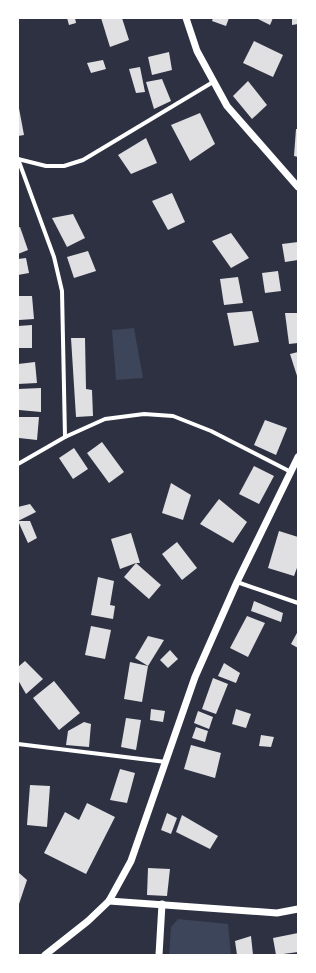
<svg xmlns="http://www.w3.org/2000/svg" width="316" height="973" font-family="'Fira Sans',sans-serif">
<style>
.green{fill:#3c4559}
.building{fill:#e0e0e3}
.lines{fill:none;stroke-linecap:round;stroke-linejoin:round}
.minor{stroke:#fff;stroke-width:4}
.tertiary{stroke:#fff;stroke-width:7}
</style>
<rect width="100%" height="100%" fill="#2d3142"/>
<!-- green -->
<g class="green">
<polygon points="134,328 143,378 116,380 112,330"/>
<polygon points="178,919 228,924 231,955 169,955 171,927"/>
</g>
<!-- building -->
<g class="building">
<polygon points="67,18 75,18 76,23 69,25"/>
<polygon points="101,18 122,18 129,40 110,47"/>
<polygon points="213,18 229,18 226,26 212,21"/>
<polygon points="256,18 273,18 270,25"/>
<polygon points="292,18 298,18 298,24 292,25"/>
<polygon points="254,41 283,55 273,77 243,63"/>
<polygon points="169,52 172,70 152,75 148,57"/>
<polygon points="103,60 106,69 91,73 87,63"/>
<polygon points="140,67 145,92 136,93 129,69"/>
<polygon points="162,79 171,101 154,109 146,82"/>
<polygon points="248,81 267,105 252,119 233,96"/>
<polygon points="18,103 24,135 18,136"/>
<polygon points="200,113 215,144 190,161 171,125"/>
<polygon points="296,129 298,129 298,157 294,156"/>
<polygon points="146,138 157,163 131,174 118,155"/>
<polygon points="172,193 185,222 168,230 152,201"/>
<polygon points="73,214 85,238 67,247 52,218"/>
<polygon points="18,227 20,227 28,250 18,254"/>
<polygon points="231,233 249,258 231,268 212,241"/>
<polygon points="298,242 298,260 285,262 282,244"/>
<polygon points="88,251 96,271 74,278 67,257"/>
<polygon points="26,258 29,273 18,275 18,259"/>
<polygon points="278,271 281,291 265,293 262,273"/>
<polygon points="238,277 243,303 224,305 220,279"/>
<polygon points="18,296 32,296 34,319 19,320"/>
<polygon points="252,311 259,342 234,346 227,313"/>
<polygon points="285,313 298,313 298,343 289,344"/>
<polygon points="32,325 32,348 18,348 18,326"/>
<polygon points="71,338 85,338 86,389 92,390 93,416 76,417"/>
<polygon points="298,352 298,379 290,354"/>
<polygon points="35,362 37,383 18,384 18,364"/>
<polygon points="41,388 41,412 19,410 18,389"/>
<polygon points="18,417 39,417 37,440 19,438"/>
<polygon points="265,420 287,428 276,455 254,445"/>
<polygon points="102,442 124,472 109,483 87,453"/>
<polygon points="74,448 88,469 73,479 59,458"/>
<polygon points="254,466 274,476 259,504 239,494"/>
<polygon points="171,483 191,495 183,520 162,513"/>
<polygon points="219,499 247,522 233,543 200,524"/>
<polygon points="30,504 36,512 18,521 18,507"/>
<polygon points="18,521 30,521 37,538 28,543"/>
<polygon points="279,531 298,537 298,565 294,576 268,568"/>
<polygon points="131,533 140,563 136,563 120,569 111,539"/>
<polygon points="177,542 197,568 182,580 162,554"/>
<polygon points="136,563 161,585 149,599 124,577"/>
<polygon points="98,577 114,581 110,605 115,606 113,619 91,615"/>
<polygon points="254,601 283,613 281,622 251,611"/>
<polygon points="247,616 265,623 248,657 230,648"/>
<polygon points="91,626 111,630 105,659 85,655"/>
<polygon points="298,631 298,648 291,644"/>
<polygon points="148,636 164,640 148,666 135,658"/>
<polygon points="170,650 178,659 168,668 160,660"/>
<polygon points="25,661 43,679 26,694 18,680 18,667"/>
<polygon points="130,662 148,666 142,702 124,699"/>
<polygon points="224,663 240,673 236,683 218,676"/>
<polygon points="213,678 228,684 216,714 202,709"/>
<polygon points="54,681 80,713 59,730 33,698"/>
<polygon points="151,709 165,711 163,722 150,720"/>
<polygon points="236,709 251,714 246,728 232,724"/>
<polygon points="198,711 213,717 209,729 194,723"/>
<polygon points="126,718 141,720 136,750 121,747"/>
<polygon points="84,722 91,724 89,747 66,745 68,731"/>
<polygon points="196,727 208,731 205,742 192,738"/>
<polygon points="261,735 274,737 271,747 259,746"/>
<polygon points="191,745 221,753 215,778 184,769"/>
<polygon points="120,769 135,773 127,803 110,800"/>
<polygon points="30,785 50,786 47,827 27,825"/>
<polygon points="87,803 115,817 86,874 44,853 65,812 79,820"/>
<polygon points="167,813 177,818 171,834 161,830"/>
<polygon points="182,815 218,836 210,849 176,832"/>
<polygon points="148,868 170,869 167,896 147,895"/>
<polygon points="18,872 27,880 18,907"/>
<polygon points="298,933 298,952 276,955 273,938"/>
<polygon points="251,936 253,955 237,955 235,941"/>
</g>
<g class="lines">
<!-- minor -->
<g class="minor">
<polyline points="18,159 54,257 62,291 65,437"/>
<polyline points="18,159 46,166 64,166 83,160 213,82"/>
<polyline points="18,464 65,437 105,419 144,414 173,416 211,431 291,472"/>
<polyline points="237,582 298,603"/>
<polyline points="18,744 166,762"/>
</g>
<!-- tertiary -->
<g class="tertiary">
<polyline points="186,18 197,51 227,106 298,187"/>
<polyline points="109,901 277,913 298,909"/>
<polyline points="45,955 88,921 109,901 131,861 195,677 237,582 298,457"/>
<polyline points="159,955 162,904"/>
</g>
</g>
<!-- border -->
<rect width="316" height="973" fill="none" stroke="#ffffff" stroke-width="38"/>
</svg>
